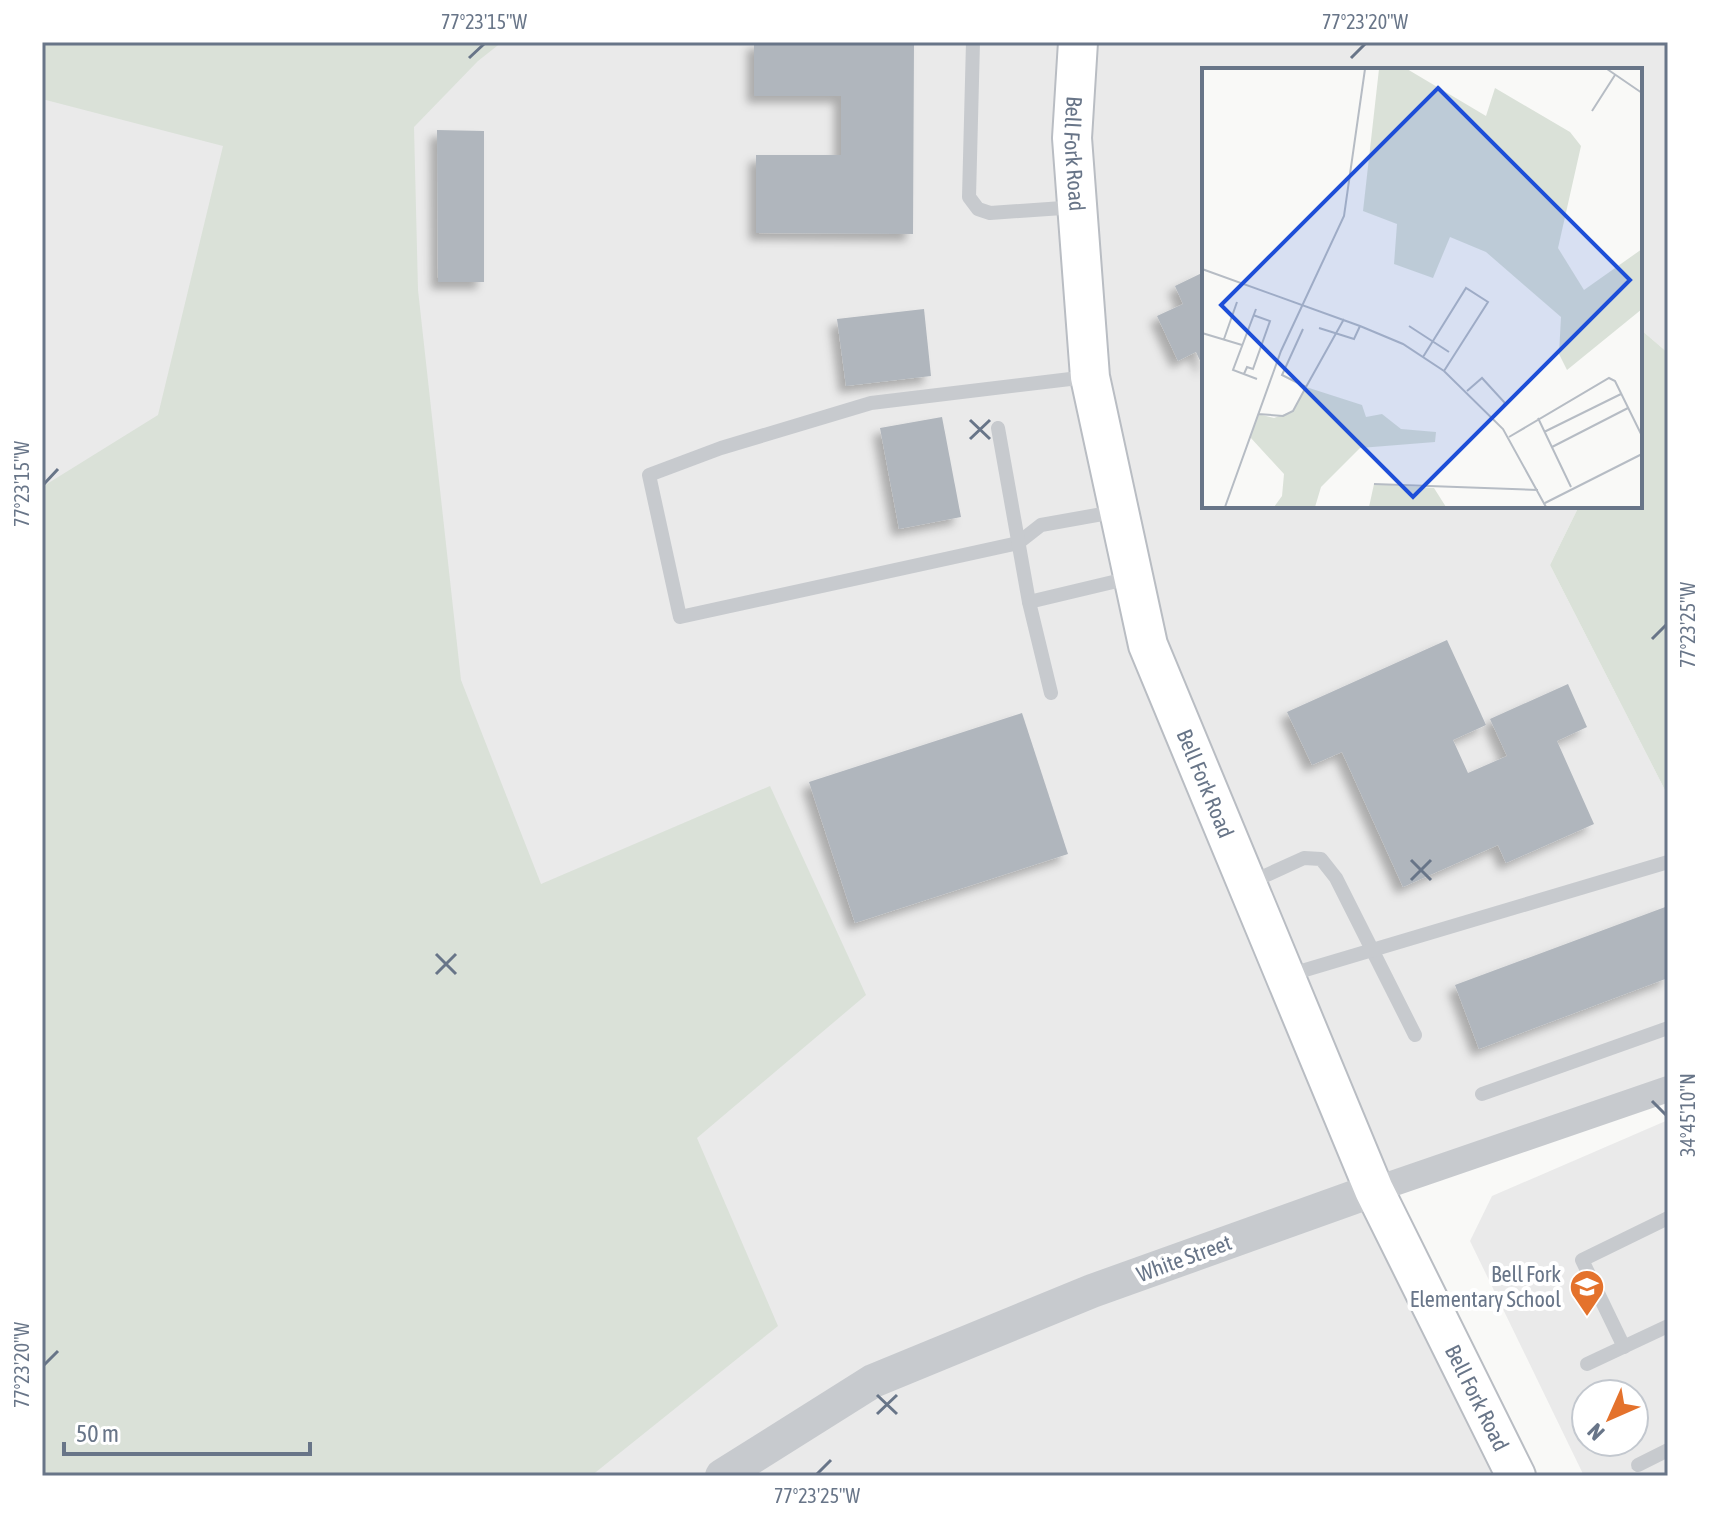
<svg xmlns="http://www.w3.org/2000/svg" width="1710" height="1518" font-family="'Asap Condensed',sans-serif">
<style>
.built{fill:#eaeaea;fill-rule:evenodd}
.green{fill:#dae1d8}
.building{fill:#b0b6bd;filter:url(#shadow)}
.lines{fill:none;stroke-linecap:round;stroke-linejoin:round}
.secondary-casing{stroke:#b9bdc3;stroke-width:42}
.service{stroke:#c7cace;stroke-width:14}
.minor{stroke:#c7cace;stroke-width:26}
.tertiary{stroke:#c7cace;stroke-width:34}
.secondary{stroke:#fff;stroke-width:38}
.ticks{fill:none;stroke:#687588;stroke-width:3}
.labels{text-anchor:middle;stroke-width:8;stroke-linejoin:round;paint-order:stroke}
.street-label{font-size:22px;fill:#687588;stroke:#fff}
.poi-label{font-size:22px;fill:#687588;stroke:#fff;text-anchor:end}
.inset-road{fill:none;stroke:#b6bcc4;stroke-width:2}
.view{fill:#1d4ed8;fill-opacity:0.15;stroke:#1d4ed8;stroke-width:4}
.inset-edge{fill:none;stroke:#687588;stroke-width:4}
.neatline{fill:none;stroke:#687588;stroke-width:3}
.ticks-label{font-size:20px;text-anchor:middle;fill:#687588}
</style>
<defs>
<filter id="shadow"><feDropShadow dx="-7" dy="7" stdDeviation="4" flood-color="#0004"/></filter>
</defs>
<rect width="100%" height="100%" fill="#f9f9f7"/>
<!-- built -->
<g class="built">
<polygon points="42,42 1668,42 1668,353 1640,329 1640,70 1204,70 1204,506 1579,506 1550,565 1668,796 1668,1089 1374,1191 1516,1476 42,1476"/>
<path d="M1668,1120v356h-84l-114,-235 22,-45zM1586,1394h48v48h-48z"/>
</g>
<!-- green -->
<g class="green">
<polygon points="42,42 502,42 478,61 414,127 418,290 461,680 541,884 770,786 866,995 697,1138 778,1326 591,1476 42,1476 42,487 158,415 223,146 42,99"/>
<polygon points="1640,329 1668,353 1668,796 1550,565 1579,506 1640,506"/>
</g>
<!-- building -->
<g class="building">
<polygon points="754,42 914,42 913,234 756,233 756,155 841,155 841,96 754,96"/>
<polygon points="437,130 484,131 484,282 438,282"/>
<polygon points="1204,272 1204,369 1196,352 1178,361 1157,316 1183,304 1175,286"/>
<polygon points="924,309 931,376 846,386 837,319"/>
<polygon points="942,417 961,517 899,529 880,428"/>
<polygon points="1447,640 1486,725 1453,740 1468,773 1507,756 1490,719 1568,684 1587,727 1557,741 1594,824 1506,863 1498,845 1403,887 1342,752 1312,765 1287,712"/>
<polygon points="1022,713 1068,854 855,923 809,782"/>
<polygon points="1668,906 1668,978 1479,1049 1455,985"/>
</g>
<g class="lines">
<defs>
<g id="secondary">
<path id="s1" d="M1078,42l-6,96 18,239 58,268 226,545 142,286"/>
</g>
</defs>
<!-- secondary casing -->
<use href="#secondary" class="secondary-casing"/>
<!-- service -->
<g class="service">
<polyline points="973,42 969,197 978,209 990,213 1077,207"/>
<polyline points="1087,377 871,403 721,448 649,475 680,617 1018,543 1041,525 1119,511"/>
<polyline points="998,428 1029,602 1051,693"/>
<polyline points="1029,602 1134,577"/>
<polyline points="1247,884 1304,858 1321,859 1336,878 1415,1035"/>
<polyline points="1285,976 1668,862"/>
<polyline points="1482,1094 1668,1028"/>
<polyline points="1624,1347 1582,1260 1668,1218"/>
<polyline points="1587,1364 1668,1326"/>
<polyline points="1638,1465 1668,1450"/>
</g>
<!-- minor -->
<polyline class="minor" points="1374,1190 1668,1089"/>
<!-- tertiary -->
<polyline class="tertiary" points="722,1476 873,1381 1092,1291 1374,1190"/>
<!-- secondary -->
<use href="#secondary" class="secondary"/>
</g>
<!-- ticks -->
<path class="ticks" d="M469,58l15,-14M1351,58l14,-14M970,420l20,19M970,439l20,-19M44,484l14,-15M1652,639l14,-14M1411,860l20,20M1411,880l20,-20M436,954l20,20M436,974l20,-20M1652,1101l14,14M44,1365l14,-14M877,1395l20,19M877,1414l20,-19M817,1474l14,-14"/>
<!-- icons -->
<defs>
<symbol id="school-pin" viewBox="-11 -11 22 30"><path d="M0 17L-7.5 6A9.5 9.5 0 1 1 7.5 6Z" fill="#e4722c" stroke="#fff"/><path d="M0-5L7-2L0 1L-7-2ZM-4 1L0 2.5L4 1V4Q0 6-4 4Z" fill="#fff"/></symbol>
</defs>
<g fill-rule="evenodd">
<use href="#school-pin" x="1567" y="1267" width="40" height="54"/>
</g>
<g class="labels">
<!-- street labels -->
<g class="street-label">
<text dy="8" stroke="none"><textPath href="#s1" startOffset="112">Bell Fork Road</textPath></text>
<text dy="8" stroke="none"><textPath href="#s1" startOffset="760">Bell Fork Road</textPath></text>
<text transform="translate(1184 1258) rotate(-20)" y="8">White Street</text>
<text dy="8" stroke="none"><textPath href="#s1" startOffset="1432">Bell Fork Road</textPath></text>
</g>
<!-- poi labels -->
<g class="poi-label">
<text x="1561" y="1282">Bell Fork<tspan x="1561" dy="25">Elementary School</tspan></text>
</g>
</g>
<!-- overview -->
<g transform="translate(1202 68)">
<rect width="440" height="440" fill="#f9f9f7"/>
<path d="M177,1h28l79,47 9,-28 75,44 11,14 -23,102 26,42 58,-41v60l-75,61 -8,-16 2,-37 -75,-65 -36,-15 -17,41 -39,-14 3,-40 -34,-13zM104,319l56,18 4,12 16,-3 19,15 35,3 -1,10 -75,6 -39,39 -6,20h-41l8,-11 2,-22 -34,-37 8,-23 16,4 19,-7zM172,416l60,4 12,19h-77z" fill="#dae1d8"/>
<path class="inset-road" d="M405,1l35,24M390,43l23,-36M0,201l158,57 43,18 41,27 59,58 43,78M54,241l-23,61 24,9M207,258l40,26M117,260l35,11 6,-13M0,265l40,12M22,271l13,-37M221,289l43,-69 22,14 -44,69M42,306l3,-7 6,2 17,-48 -17,-6M104,319l38,-68M265,323l15,-13 23,25 -12,15M56,346l25,2 10,-5 13,-24 -24,-12 21,-46M336,350l33,69M342,364l77,-38M307,369l100,-59 6,3 27,55M350,379l76,-39M172,416l164,6M343,435l97,-49M23,439l56,-156 63,-135 21,-147"/>
<path class="view" d="M236,20l192,192 -217,217 -192,-192z"/>
<rect width="440" height="440" class="inset-edge"/>
</g>
<!-- border -->
<rect width="1710" height="1518" fill="none" stroke="#ffffff" stroke-width="88"/>
<!-- north arrow -->
<g transform="translate(1610 1418) rotate(225)"><circle r="38" fill="#ffffff" stroke="#c3c8cf" stroke-width="2"/>
<path d="M0-6L14 30L0 20L-14 30Z" fill="#e4722c"/>
<text y="-12" font-size="22" font-weight="bold" text-anchor="middle" fill="#687588">N</text>
</g>
<!-- scale -->
<path d="M64 1442v12h246v-12" fill="none" stroke="#687588" stroke-width="4"/>
<text x="76" y="1442" font-size="24" fill="#687588" stroke="#ffffff" stroke-width="6" paint-order="stroke">50 m</text>
<rect x="44" y="44" width="1622" height="1430" class="neatline"/>
<g class="ticks-label">
<text x="484" y="29">77°23'15"W</text>
<text x="1365" y="29">77°23'20"W</text>
<text transform="translate(22 484) rotate(-90)" y="7">77°23'15"W</text>
<text transform="translate(1688 625) rotate(-90)" y="7">77°23'25"W</text>
<text transform="translate(1688 1115) rotate(-90)" y="7">34°45'10"N</text>
<text transform="translate(22 1365) rotate(-90)" y="7">77°23'20"W</text>
<text x="817" y="1503">77°23'25"W</text>
</g>
</svg>
